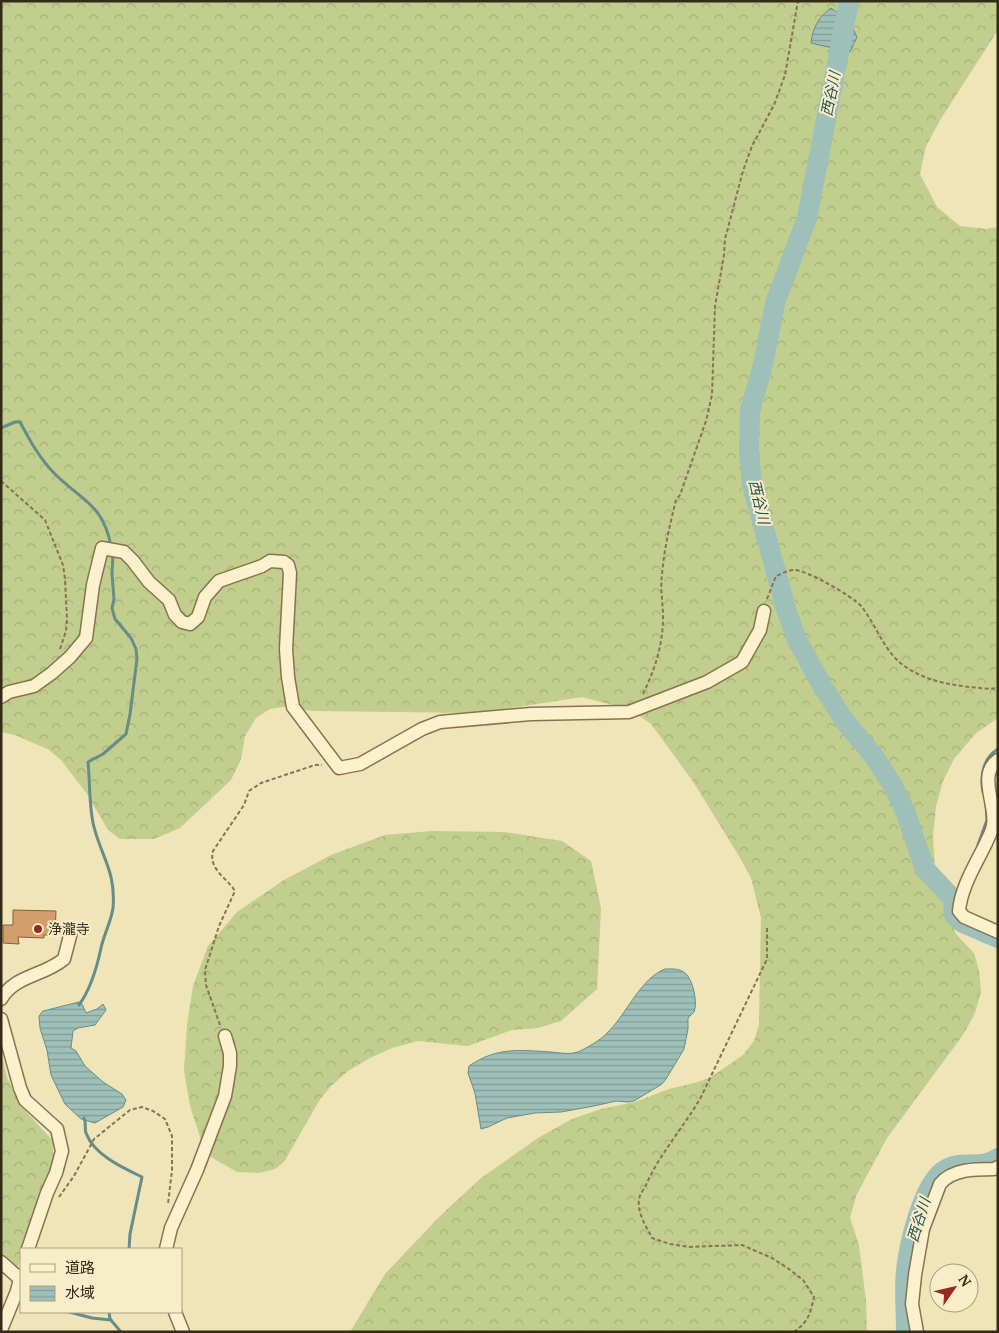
<svg xmlns="http://www.w3.org/2000/svg" width="999" height="1333" font-family="'PT Serif','Noto Sans JP',serif">
<style>
.forest{fill:url(#forest-crowns)}
.water{fill:url(#water-rules);stroke:#668d87}
.lines{fill:none;stroke-linecap:round;stroke-linejoin:round}
.stream{stroke:#668d87;stroke-width:3}
.river{stroke:#9ec0b9;stroke-width:20}
.building{fill:#d19e6c;stroke:#885e37}
.street-casing{stroke:#877353;stroke-width:15}
.path{stroke:#877353;stroke-width:2;stroke-dasharray:4 2.5;stroke-linecap:butt}
.street{stroke:#fbf1cc;stroke-width:12}
.poi-dot{fill:#99291f;stroke:#f7eec9;stroke-width:2}
.labels{text-anchor:middle;stroke-width:4;stroke-linejoin:round;paint-order:stroke}
.poi-label{font-size:14px;fill:#352919;stroke:#f7eec9;text-anchor:start}
.water-label{font-size:15px;font-style:italic;fill:#275556;stroke:#f7eec9}
</style>
<defs>
<pattern id="forest-crowns" width="20" height="18" patternUnits="userSpaceOnUse" patternTransform="scale(1.25)"><rect width="20" height="18" fill="#c1ce8d"/><path d="M2 6a3 3 0 1 1 6 0M12 15a3 3 0 1 1 6 0" fill="none" stroke="#a6b179"/></pattern>
<pattern id="water-rules" width="6" height="5" patternUnits="userSpaceOnUse" patternTransform="scale(1.25)"><rect width="6" height="5" fill="#9ec0b9"/><path d="M0 2.5h6" fill="none" stroke="#829c96"/></pattern>
</defs>
<rect width="100%" height="100%" fill="#f0e4b9"/>
<!-- forest -->
<g class="forest">
<polygon points="1,1 998,1 998,30 942,117 926,146 920,174 937,207 960,226 986,229 998,227 998,718 976,733 954,759 943,781 936,806 933,836 935,870 956,934 974,953 979,970 981,992 975,1013 963,1035 887,1138 856,1196 850,1218 859,1245 866,1301 867,1332 350,1332 385,1274 440,1216 481,1178 538,1138 572,1119 601,1109 635,1102 669,1089 698,1082 711,1077 743,1055 754,1041 759,1024 761,918 751,878 739,856 692,780 651,724 631,710 582,697 480,713 312,711 283,707 270,709 256,718 245,736 241,759 231,780 180,828 154,839 120,839 108,830 87,794 61,760 48,749 33,743 15,735 1,732"/>
<polygon points="432,831 504,832 562,841 591,861 601,908 597,989 561,1021 538,1028 512,1030 468,1046 418,1041 392,1048 370,1058 348,1071 330,1087 319,1101 284,1162 275,1169 259,1173 237,1172 211,1157 202,1143 190,1106 184,1071 187,1025 193,986 208,946 237,912 284,880 331,855 385,835"/>
<polygon points="1,1053 7,1077 19,1104 53,1141 53,1160 24,1249 21,1249 21,1257 17,1269 1,1258"/>
</g>
<!-- water -->
<g class="water">
<path d="M831,8l18,13 8,16 -7,15 -39,-9c2,-15 7,-26 20,-35z"/>
<path d="M665,969c7,0 14,-1 20,4 8,6 13,30 9,39 -2,2 -4,4 -6,6v11l-4,20 -18,30 -4,5 -28,17 -6,1 -12,-1 -22,5 -33,6 -26,1 -28,5 -19,9 -7,2 -6,-36 -7,-20 1,-7c28,-19 49,-16 82,-14 12,1 22,4 33,-3 8,-4 19,-11 25,-18 18,-18 32,-53 56,-62z"/>
<polygon points="79,1002 82,1004 86,1013 97,1009 103,1004 106,1010 95,1025 78,1028 73,1031 71,1048 76,1051 85,1066 103,1082 122,1094 126,1100 123,1107 95,1123 81,1119 65,1104 51,1075 47,1050 40,1028 39,1016 43,1011"/>
</g>
<g class="lines">
<!-- stream -->
<g class="stream">
<path d="M1,428l14,-6h5c10,19 20,37 35,52 27,27 48,30 56,72"/>
<path d="M983,792c-3,-16 0,-34 15,-43"/>
<polyline points="978,845 987,820 986,803"/>
<polyline points="953,899 960,885"/>
<path d="M79,1005c11,-15 18,-38 22,-57 3,-14 10,-26 12,-40 3,-36 -11,-50 -19,-81 -5,-17 -4,-47 -6,-65l15,-8 23,-20 4,-20 7,-55 -1,-10 -5,-11 -16,-19 -3,-11 2,-9 -2,-25 1,-20"/>
<path d="M84,1118c3,6 0,10 2,15 8,22 37,35 56,44l-12,57 -1,15"/>
<polyline points="69,1312 92,1318 111,1320"/>
<polyline points="109,1312 110,1319 121,1332"/>
</g>
<!-- river -->
<g class="river">
<polyline points="849,1 807,218 775,303 763,365 750,411 749,451 752,485 786,609 796,638 823,687 844,720 873,755 892,784 905,811 925,869 953,899 954,915 963,923 998,938"/>
<path d="M906,1332c0,-21 -2,-42 0,-62 3,-26 16,-83 37,-99 18,-13 38,0 55,-13"/>
</g>
</g>
<!-- building -->
<polygon class="building" points="13,910 56,911 55,935 44,935 44,938 18,937 19,944 3,943 3,925 13,925"/>
<g class="lines">
<defs>
<g id="street">
<polyline points="1,697 9,692 34,686 52,673 70,657 86,638 93,585 102,548 124,552 133,561 149,582 169,600 175,615 182,622 190,624 198,617 205,597 219,581 262,566 270,561 284,562 288,565 290,573 286,649 288,677 293,707 339,768 360,764 422,729 440,722 531,714 629,712 707,682 742,662 760,630 764,611"/>
<path d="M998,760c-21,14 -1,46 -5,65 -1,7 -5,13 -7,18 -10,21 -25,44 -27,68l5,6 34,15"/>
<path d="M1,999c14,-24 43,-23 63,-40l7,-27"/>
<polyline points="1,1019 20,1088 25,1100 57,1129 62,1151 56,1173 47,1193 28,1249"/>
<polyline points="166,1249 171,1228 197,1170 225,1096 230,1066 230,1053 225,1036"/>
<polyline points="1,1262 20,1279"/>
<polyline points="175,1312 183,1332"/>
<polyline points="1,1330 17,1291 21,1275"/>
<path d="M917,1332l-5,-28 3,-29 8,-46 17,-45c12,-15 35,-15 54,-15l4,-2"/>
</g>
</defs>
<!-- street casing -->
<use href="#street" class="street-casing"/>
<!-- path -->
<g class="path">
<polyline points="1,481 45,520 63,565 65,579 67,619 66,631 60,649"/>
<path d="M767,599l9,-23c5,-2 12,-6 18,-6 13,0 58,26 67,36 15,18 22,44 42,59 26,19 56,21 87,24l8,-1"/>
<path d="M643,694c12,-25 20,-49 20,-77 0,-14 -3,-28 -1,-42 2,-26 8,-51 14,-75l4,-5 26,-74 6,-26 3,-89 9,-51 1,-16 18,-68 9,-25 22,-41 11,-30 13,-74"/>
<path d="M767,928v31l-66,138c-17,30 -41,56 -55,88 -2,4 -6,9 -7,14 -2,14 7,27 13,39l18,6 19,3 53,-2 30,13 17,11 14,11 11,17c-4,17 -5,24 -20,35"/>
<path d="M220,1025l-14,-40 -1,-15 14,-44 16,-35c-8,-13 -27,-22 -22,-40l31,-46 5,-14 12,-8 54,-18h7"/>
<polyline points="59,1197 74,1176 94,1139 130,1110 142,1107 153,1111 165,1119 172,1136 172,1170 168,1204"/>
</g>
<!-- street -->
<use href="#street" class="street"/>
</g>
<!-- markers -->
<circle class="poi-dot" cx="38" cy="929" r="5"/>
<g class="labels">
<!-- poi labels -->
<g class="poi-label">
<text x="48" y="934">浄瀧寺</text>
</g>
<!-- water labels -->
<g class="water-label">
<text transform="translate(831 94) rotate(-79)" y="5">西谷川</text>
<text transform="translate(759 502) rotate(77)" y="5">西谷川</text>
<text transform="translate(919 1220) rotate(-73)" y="5">西谷川</text>
</g>
</g>
<!-- border -->
<rect width="999" height="1333" fill="none" stroke="#352919" stroke-width="5"/>
<!-- legend -->
<rect x="20" y="1248" width="162" height="65" fill="#f7eec9" stroke="#a99f83"/>
<rect x="30" y="1264" width="25" height="8" fill="#fbf1cc" stroke="#a99f83"/>
<text x="65" y="1273" font-size="15" fill="#352919">道路</text>
<rect x="30" y="1286" width="25" height="15" fill="url(#water-rules)" stroke="#a99f83"/>
<text x="65" y="1298" font-size="15" fill="#352919">水域</text>
<!-- north arrow -->
<g transform="translate(954 1288) rotate(56)"><circle r="24" fill="#f7eec9" stroke="#a99f83"/>
<path d="M0-4L9 19L0 12L-9 19Z" fill="#99291f"/>
<text y="-8" font-size="14" font-weight="bold" text-anchor="middle" fill="#352919">N</text>
</g>
</svg>
